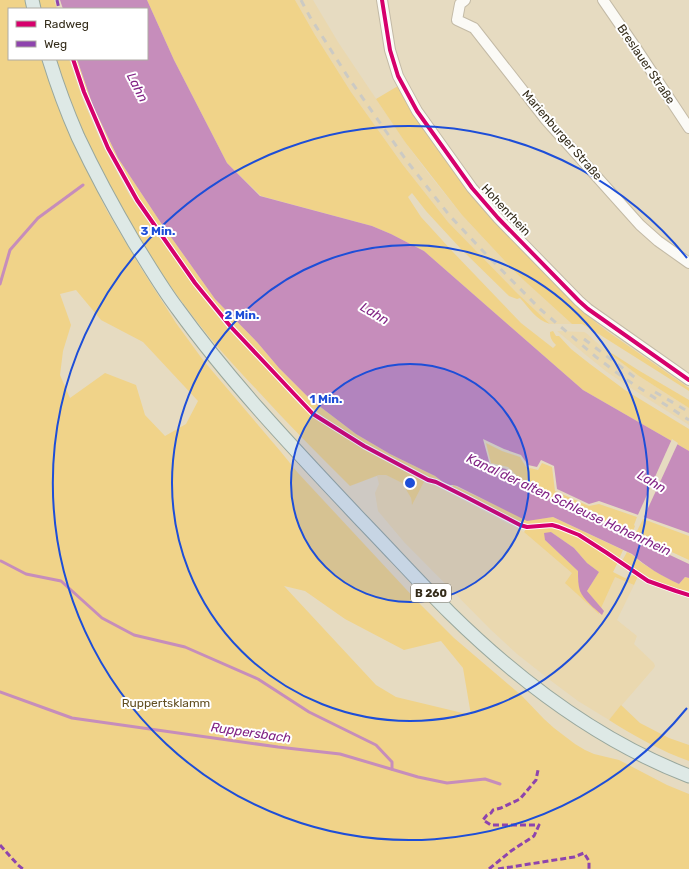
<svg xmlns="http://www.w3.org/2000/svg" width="689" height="869" font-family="Rubik,sans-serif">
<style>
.built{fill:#ead8af}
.green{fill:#f0d389;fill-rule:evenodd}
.water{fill:#c68dbb}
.pier{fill:#e6dbc1}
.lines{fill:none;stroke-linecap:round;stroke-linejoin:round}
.stream{stroke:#c68dbb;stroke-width:3}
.minor-casing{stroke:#c3baa6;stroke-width:12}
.major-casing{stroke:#98a79d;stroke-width:15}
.minor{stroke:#fbfaf6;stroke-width:10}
.major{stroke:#dee9e6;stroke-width:13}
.rail{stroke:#cccac3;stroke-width:3;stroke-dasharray:7 7;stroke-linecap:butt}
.quiet{stroke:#8e44ad;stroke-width:3;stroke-dasharray:6 3;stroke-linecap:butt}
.cycleway-casing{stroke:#fff;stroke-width:6}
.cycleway{stroke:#d6006c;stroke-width:4}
.ring{fill:none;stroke:#1d4ed8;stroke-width:2}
.labels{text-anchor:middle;stroke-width:4;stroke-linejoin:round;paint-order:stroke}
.shield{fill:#fff;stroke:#726c5f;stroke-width:1}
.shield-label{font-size:11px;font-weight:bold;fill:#352d1b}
.street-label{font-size:12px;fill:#352d1b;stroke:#fff}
.park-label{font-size:12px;fill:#624f21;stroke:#fff}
.water-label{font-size:13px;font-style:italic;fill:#822385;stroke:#fff}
.centre{fill:#1d4ed8;stroke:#fff;stroke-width:2}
.ring-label{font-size:12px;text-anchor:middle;font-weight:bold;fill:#1d4ed8;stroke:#fff;stroke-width:4;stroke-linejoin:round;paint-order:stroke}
</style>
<rect width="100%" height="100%" fill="#e6dbc1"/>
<!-- built -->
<g class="built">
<polygon points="295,0 313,0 338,42 405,142 428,173 462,215 517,274 572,324 550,324 517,293 448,222 403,165 351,92 315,35"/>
<polygon points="557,331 584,332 586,333 605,350 639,376 689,408 689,425 634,390 607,372 586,355"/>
<polygon points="379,475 386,475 402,483 411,498 412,504 425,480 524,532 531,533 615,577 634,585 617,620 637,636 634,644 654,663 655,666 654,668 609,720 578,701 550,680 517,654 490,629 404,542 378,511 375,493 379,484 377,476"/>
</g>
<!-- green -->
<g class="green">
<path d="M0,0h25l2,9h-18v50h33l18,50 19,45 28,57 34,57 35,55 27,37 78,92 17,21 120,129 36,36 68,58 22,23 10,9 21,16 10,6 9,4 25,6 48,25 22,9v75h-689zM76,290l25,30 42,22 55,59 -12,23 -21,12 -20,-21 -9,-30 -31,-12 -35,25 -10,-23 3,-24 8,-26 -11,-31zM284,586l21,5 40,28 59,31 37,-9 22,27 8,47 -75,-18 -20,-12z"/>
<polygon points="38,0 54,0 57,9 41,9"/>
<path d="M147,0h148l20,35 36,57 52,73 45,57 69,71 33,31c-15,-5 -20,-15 -30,-26l-3,1 -8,-3 -48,-47 -35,-38 -14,-18 -4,4 13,20 32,35 68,71 32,25 3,-3c-4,-4 -6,-7 -6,-13l3,-1 3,5h3l12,13 19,15 35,26 64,39v22l-106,-61 -159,-139 -33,-17 -19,-8 -111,-30 -34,-33 -53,-103z"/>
<path d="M56,59h13l14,41 20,46 27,50 60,85 38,48 34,35 37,40 15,13 56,35 55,28 -13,25 -1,-7 -9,-15 -16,-8h-7l-29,11c-32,-32 -63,-63 -93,-96 -16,-17 -32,-34 -47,-52 -67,-82 -122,-177 -154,-279z"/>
<polygon points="74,59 77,59 93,106 118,158 161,223 215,299 257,342 279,368 310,399 356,434 390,454 435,476 443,482 442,483 431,479 368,446 325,418 302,400 240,332 211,299 192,274 140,200 110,148 84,88"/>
<polygon points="398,86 409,108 424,130 464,186 499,227 584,313 607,331 689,388 689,391 586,326 582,324 572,324 517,274 462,215 405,142 376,99"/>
<polygon points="605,350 613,354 638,370 689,400 689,408 639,376"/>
<polygon points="486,443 502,451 520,457 526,467 538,470 542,463 552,467 555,491 589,506 599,504 637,517 634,525 635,526 632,534 526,485 508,467 491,463"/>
<path d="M453,485l74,35 26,-3 70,33 -4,9c-16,-11 -33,-23 -51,-31 -3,-2 -7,-4 -11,-5 -12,-1 -23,5 -35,1l-70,-36z"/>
<polygon points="643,519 689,536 689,560 635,535"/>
<path d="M553,527c19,3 49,25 65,35l-5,10 12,6 9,-3 4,1 -4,9 -19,-8 -14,31 -14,-17 12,-19 -12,-9 -13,-15 -23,-16 -6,8 33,31v9l12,23 9,9v2l-34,-31 7,-10 -48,-41 2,-3h6z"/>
<path d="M627,552c7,3 9,7 15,11 12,8 24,15 37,21l6,-7 4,1v14l-19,-5 -22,-10 -26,-16z"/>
<path d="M621,705l19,18 29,15 20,7v16c-28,-10 -55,-25 -80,-41z"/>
</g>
<!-- water -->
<g class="water">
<path d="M60,0h87l27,60 53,103 33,33 112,30 19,8 33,17 159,139 106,61v82l-90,-32 -10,3 -32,-15 -3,-23 -13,-6 -4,7 -9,-2 -7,-10 -17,-6 -21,-10 7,26 16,4 19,18 164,77v14l-4,-1 -6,7c-17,-8 -33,-17 -47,-30l-79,-37 -26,4 -70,-35 -4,-1h-3l-7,-3 -8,-6 -45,-22 -34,-20 -46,-35 -31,-31 -22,-26 -42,-43 -54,-76 -43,-65 -25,-52 -16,-47h70v-50h-84z"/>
<path d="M551,532l23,16 13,15 12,9 -12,19 17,20 -2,4c-7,-6 -19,-16 -22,-24 -2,-6 -2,-13 -2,-20l-33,-31 -1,-7z"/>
</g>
<!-- pier -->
<polygon class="pier" points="672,439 678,443 643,519 637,517"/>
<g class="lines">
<!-- stream -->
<g class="stream">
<polyline points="0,284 10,250 38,218 83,185"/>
<polyline points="1,561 26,574 61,581 102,618 134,635 185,647 258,679 309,712 376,745 392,762 392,769"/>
<polyline points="0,692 72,718 278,747 340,754 418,777 447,783 485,779 500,784"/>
</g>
<defs>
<g id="minor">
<polyline points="382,0 390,50 398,76 417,111 472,188 498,218 579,301 588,309 689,380"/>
<polyline points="465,0 460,4 457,20 474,28 546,120 640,225 658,241 689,263"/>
<polyline points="603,0 636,48 689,128"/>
</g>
<g id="major">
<polyline points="32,0 34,9"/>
<path d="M49,59c8,26 18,53 29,78 17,36 36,71 56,105 14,22 27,45 43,66 55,76 120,144 184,212 30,31 59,63 89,93 69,68 148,128 239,163"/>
</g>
</defs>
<!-- minor casing -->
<use href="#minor" class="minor-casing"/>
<!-- major casing -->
<use href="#major" class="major-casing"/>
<!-- minor -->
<use href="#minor" class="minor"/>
<!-- major -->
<use href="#major" class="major"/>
<!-- rail -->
<g class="rail">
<polyline points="301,0 310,17 348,77 406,160 450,216 481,249 540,309 596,357 624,378 689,420"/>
<polyline points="584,339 637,379"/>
<polyline points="655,392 689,412"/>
</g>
<!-- quiet -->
<g class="quiet">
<polyline points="57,0 59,9"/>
<polyline points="0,845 18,865 23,869"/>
<polyline points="489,869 511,851 534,836 539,825 491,825 483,820 487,815 491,813 493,810 501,808 520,799 536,780 538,770"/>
<polyline points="498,869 574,857 584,853 589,861 589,869"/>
</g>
<defs>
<g id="cycleway">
<polyline points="382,0 390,50 398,76 417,111 472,188 498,218 579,301 588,309 689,380"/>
<polyline points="73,59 84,92 108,148 137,200 195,283 231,327 313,414 364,446 428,480 436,482 466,497 520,525 527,527 552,525 559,527 579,535 607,553 648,581 676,591 689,595"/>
</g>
</defs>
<!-- cycleway casing -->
<use href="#cycleway" class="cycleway-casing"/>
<!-- cycleway -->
<use href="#cycleway" class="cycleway"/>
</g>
<!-- distance rings -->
<circle cx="410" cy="483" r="119" fill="#1d4ed8" fill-opacity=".12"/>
<g class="ring">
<circle cx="410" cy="483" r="119"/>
<circle cx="410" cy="483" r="238"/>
<path d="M687 708A357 357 0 1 1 687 258"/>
</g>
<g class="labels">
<!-- shield labels -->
<rect class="shield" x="411" y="584" width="40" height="18" rx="3"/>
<g class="shield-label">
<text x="431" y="597">B 260</text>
</g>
<!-- street labels -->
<g class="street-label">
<text transform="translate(646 64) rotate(56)" y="4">Breslauer Straße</text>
<text transform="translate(562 135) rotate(49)" y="4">Marienburger Straße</text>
<text transform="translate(506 210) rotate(47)" y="4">Hohenrhein</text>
</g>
<!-- park labels -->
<g class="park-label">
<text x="166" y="707">Ruppertsklamm</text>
</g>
<!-- water labels -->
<g class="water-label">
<text transform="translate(138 87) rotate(63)" y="5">Lahn</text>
<text transform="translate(375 313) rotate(31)" y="5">Lahn</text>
<text transform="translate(652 481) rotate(31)" y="5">Lahn</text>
<text transform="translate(569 504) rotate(25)" y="5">Kanal der alten Schleuse Hohenrhein</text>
<text transform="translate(251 732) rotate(8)" y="5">Ruppersbach</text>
</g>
</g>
<circle cx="410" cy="483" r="6" class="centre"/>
<g class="ring-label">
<text x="158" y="235">3 Min.</text>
<text x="242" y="319">2 Min.</text>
<text x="326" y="403">1 Min.</text>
</g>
<!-- legend -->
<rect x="8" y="8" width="140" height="52" fill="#ffffff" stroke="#aeaba4"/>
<rect x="16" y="21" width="20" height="6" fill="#d6006c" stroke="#aeaba4"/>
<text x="44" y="28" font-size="12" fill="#352d1b">Radweg</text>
<rect x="16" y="41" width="20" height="6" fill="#8e44ad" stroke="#aeaba4"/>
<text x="44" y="48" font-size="12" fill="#352d1b">Weg</text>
</svg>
